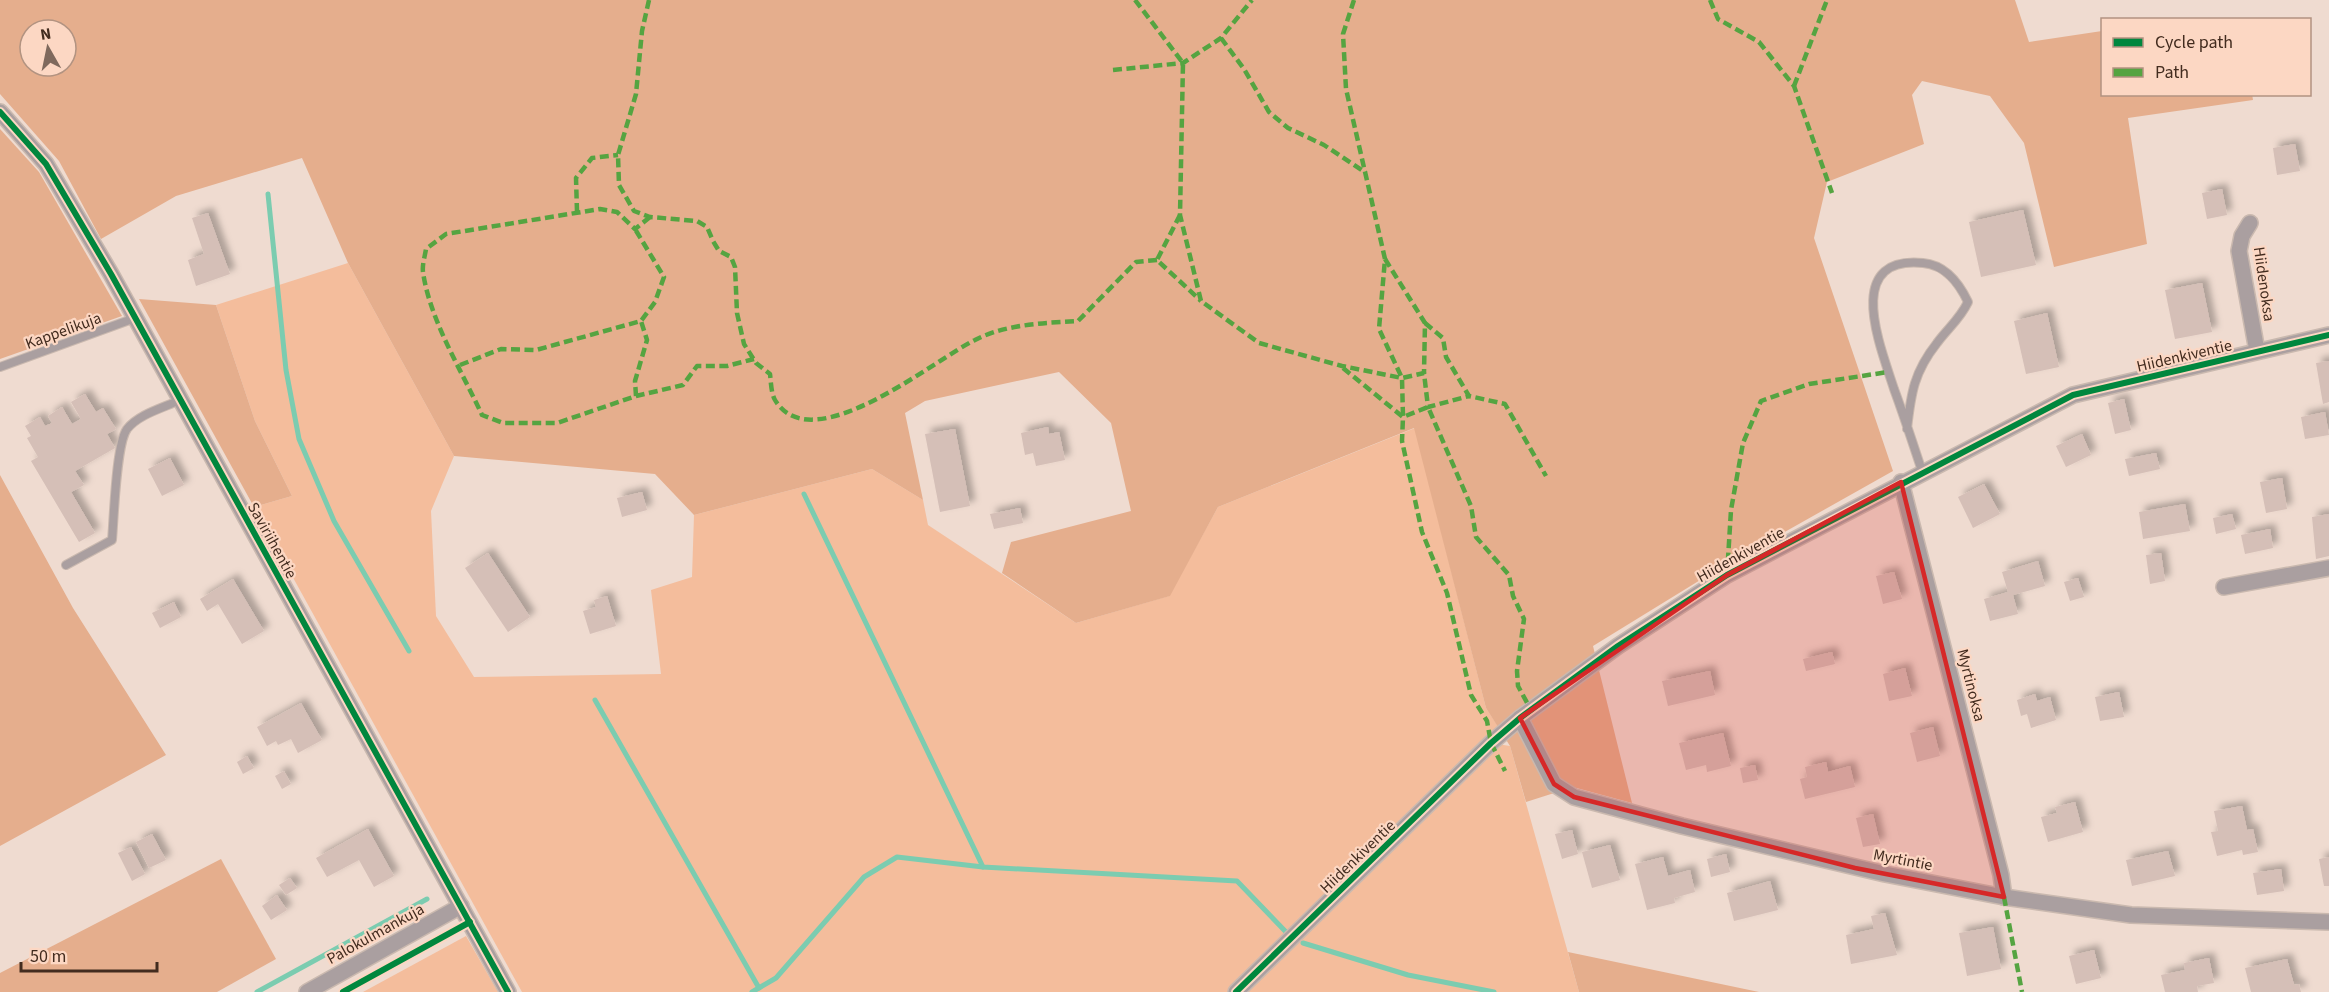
<svg xmlns="http://www.w3.org/2000/svg" width="2329" height="992" font-family="'Source Sans 3',sans-serif">
<style>
.green{fill:#f4bd9c}
.forest{fill:#e5ae8d;fill-rule:evenodd}
.lines{fill:none;stroke-linecap:round;stroke-linejoin:round}
.stream{stroke:#7bccb0;stroke-width:5}
.building{fill:#d5bfb7;filter:url(#shadow)}
.service-casing{stroke:#cab9af;stroke-width:10}
.minor-casing{stroke:#cab9af;stroke-width:18}
.service{stroke:#aa9fa0;stroke-width:8}
.minor{stroke:#aa9fa0;stroke-width:15}
.quiet{stroke:#55a441;stroke-width:4.5;stroke-dasharray:9 4.5;stroke-linecap:butt}
.cycleway-casing{stroke:#fcd7c3;stroke-width:10}
.cycleway{stroke:#00873e;stroke-width:6}
.marked{fill:#d62828;fill-opacity:0.2;stroke:#d62828;stroke-width:4.5;stroke-linejoin:round}
.labels{text-anchor:middle;stroke-width:4.5;stroke-linejoin:round;paint-order:stroke}
.street-label{font-size:16px;fill:#432c1f;stroke:#fcd7c3}
</style>
<defs>
<filter id="shadow"><feDropShadow dx="5.5" dy="-5.5" stdDeviation="3" flood-color="#0004"/></filter>
</defs>
<rect width="100%" height="100%" fill="#efdbd0"/>
<!-- green -->
<g class="green">
<polygon points="348,263 454,456 431,511 436,616 474,677 661,674 651,590 692,577 694,515 872,469 923,500 928,525 1076,623 1169,596 1218,507 1415,428 1486,708 1501,731 1491,743 1510,746 1579,992 522,992 254,507 292,496 255,421 216,305"/>
<polygon points="466,936 498,992 363,992"/>
</g>
<!-- forest -->
<g class="forest">
<path d="M0,0h2015l14,42 73,-11v63h150l1,6 -125,18 19,126 -93,23 -30,-124 -34,-47 -68,-15 -10,14 12,49 -97,38 -13,56 79,233 -183,103 -117,72 39,157 -59,-16 -47,15 -16,-56 -24,-38 -72,-280 -196,79 -48,89 -94,27 -74,-50 9,-31 120,-31 -20,-88 -52,-51 -134,29 -20,12 18,87 -51,-31 -178,46 -39,-41 -201,-18 -106,-193 -46,-105 -126,38 -75,43 -42,-78 -59,-67zM30,30h36v36h-36z"/>
<polygon points="0,129 39,172 122,316 0,359"/>
<polygon points="139,299 216,305 255,421 292,496 254,507"/>
<polygon points="0,475 73,608 166,755 0,846"/>
<polygon points="221,859 276,959 217,992 0,992 0,973"/>
<polygon points="1568,952 1759,992 1579,992"/>
</g>
<g class="lines">
<!-- stream -->
<g class="stream">
<polyline points="268,194 286,370 299,439 334,521 409,651"/>
<polyline points="804,494 983,867"/>
<polyline points="595,700 759,988"/>
<polyline points="1303,943 1408,975 1494,992"/>
<polyline points="257,992 427,899"/>
<polyline points="752,992 776,978 864,877 897,857 983,867 1237,881 1286,932"/>
</g>
</g>
<!-- building -->
<g class="building">
<polygon points="2295,144 2300,171 2277,175 2273,148"/>
<polygon points="2222,189 2227,215 2207,219 2202,193"/>
<polygon points="2023,210 2036,265 1981,277 1969,222"/>
<polygon points="208,213 230,274 196,286 188,260 204,254 192,218"/>
<polygon points="2202,283 2212,332 2175,339 2165,290"/>
<polygon points="2047,313 2059,367 2026,374 2014,321"/>
<polygon points="2329,361 2329,402 2323,404 2316,363"/>
<polygon points="85,394 96,412 103,408 116,429 107,434 115,448 75,471 84,485 71,492 95,533 79,542 31,461 38,457 27,438 31,436 25,426 40,417 45,426 52,423 48,416 62,407 72,424 81,419 71,402"/>
<polygon points="2124,399 2131,430 2115,434 2108,403"/>
<polygon points="2325,412 2329,435 2305,439 2301,417"/>
<polygon points="1048,427 1049,434 1059,432 1065,460 1036,466 1033,453 1025,455 1021,433"/>
<polygon points="955,429 970,506 940,512 925,434"/>
<polygon points="2082,434 2091,455 2066,467 2056,446"/>
<polygon points="2156,453 2160,469 2129,476 2125,459"/>
<polygon points="170,458 184,485 162,496 148,469"/>
<polygon points="2282,478 2287,509 2266,513 2260,482"/>
<polygon points="1984,484 2000,514 1973,528 1958,497"/>
<polygon points="642,492 647,510 622,517 617,498"/>
<polygon points="2185,504 2190,531 2143,539 2139,512"/>
<polygon points="1020,508 1023,523 994,529 990,514"/>
<polygon points="2232,514 2236,529 2216,534 2213,518"/>
<polygon points="2329,514 2329,556 2316,559 2312,517"/>
<polygon points="2270,529 2273,548 2245,554 2241,535"/>
<polygon points="488,553 530,617 508,632 465,568"/>
<polygon points="2161,553 2165,581 2150,584 2146,555"/>
<polygon points="2038,561 2045,586 2013,595 2018,614 1990,621 1984,599 2008,592 2002,572"/>
<polygon points="1894,572 1902,599 1883,604 1876,576"/>
<polygon points="2078,578 2084,597 2070,601 2064,582"/>
<polygon points="233,579 264,631 242,644 218,604 207,611 200,599"/>
<polygon points="607,596 616,626 590,634 583,611 596,607 594,600"/>
<polygon points="174,602 181,617 160,628 152,613"/>
<polygon points="1832,652 1835,664 1806,671 1803,659"/>
<polygon points="1905,668 1912,696 1889,701 1883,674"/>
<polygon points="1710,671 1715,695 1668,706 1662,681"/>
<polygon points="2119,692 2124,717 2100,721 2095,697"/>
<polygon points="2035,694 2037,701 2050,697 2056,720 2031,728 2027,714 2021,716 2017,700"/>
<polygon points="301,703 322,740 298,753 291,739 278,745 276,741 267,746 257,727"/>
<polygon points="1933,727 1940,756 1917,762 1910,733"/>
<polygon points="1723,733 1731,766 1707,772 1706,765 1686,770 1679,743"/>
<polygon points="247,756 254,768 243,774 237,762"/>
<polygon points="1826,762 1828,772 1850,766 1855,787 1805,799 1800,779 1807,777 1805,767"/>
<polygon points="1755,765 1758,780 1743,783 1740,768"/>
<polygon points="284,771 291,784 282,789 275,776"/>
<polygon points="2075,802 2083,832 2048,842 2041,817 2057,813 2055,807"/>
<polygon points="2242,806 2247,830 2253,829 2258,852 2243,855 2242,850 2217,856 2211,832 2218,831 2214,811"/>
<polygon points="1873,814 1880,844 1863,847 1856,818"/>
<polygon points="368,829 394,876 374,887 359,860 327,877 316,858"/>
<polygon points="1572,830 1578,854 1562,859 1555,834"/>
<polygon points="152,834 166,860 149,868 136,842"/>
<polygon points="1610,845 1620,880 1592,888 1582,852"/>
<polygon points="131,847 145,874 132,881 118,853"/>
<polygon points="2168,851 2175,876 2132,886 2126,860"/>
<polygon points="1726,854 1730,872 1711,877 1707,859"/>
<polygon points="1663,857 1668,876 1690,870 1695,892 1674,898 1675,903 1647,910 1635,864"/>
<polygon points="2329,857 2329,886 2324,886 2319,859"/>
<polygon points="2281,869 2284,891 2257,895 2253,873"/>
<polygon points="290,878 297,888 286,895 279,885"/>
<polygon points="1770,881 1778,910 1734,921 1727,893"/>
<polygon points="277,895 287,910 271,920 262,906"/>
<polygon points="1885,913 1897,955 1851,964 1846,935 1874,929 1871,916"/>
<polygon points="1993,927 2001,969 1967,976 1959,933"/>
<polygon points="2094,950 2101,978 2076,984 2069,956"/>
<polygon points="2209,958 2214,983 2197,986 2198,992 2165,992 2161,975 2185,970 2184,963"/>
<polygon points="2287,959 2294,985 2299,984 2301,992 2251,992 2245,968"/>
</g>
<g class="lines">
<defs>
<g id="service">
<polyline points="0,367 135,318"/>
<path d="M1907,429c4,-36 7,-57 30,-86 11,-15 23,-24 31,-41 -9,-19 -22,-37 -45,-39 -81,-8 -42,85 -29,126 10,27 19,55 28,82"/>
<path d="M66,565l46,-25c2,-22 4,-96 15,-111 12,-15 36,-21 53,-29"/>
</g>
<g id="minor">
<polyline points="0,112 46,164 111,274 508,992"/>
<polyline points="2250,223 2242,236 2239,251 2257,351"/>
<polyline points="1901,482 2001,875 2004,897"/>
<polyline points="2224,587 2329,568"/>
<polyline points="1520,718 1554,784 1574,797 1682,826 1885,874 2004,897 2131,915 2329,922"/>
<polyline points="307,992 461,906"/>
<polyline points="1236,992 1491,743 1520,718 1618,646 1727,575 2073,395 2329,335"/>
</g>
</defs>
<!-- service casing -->
<use href="#service" class="service-casing"/>
<!-- minor casing -->
<use href="#minor" class="minor-casing"/>
<!-- service -->
<use href="#service" class="service"/>
<!-- minor -->
<use href="#minor" class="minor"/>
<!-- quiet -->
<g class="quiet">
<path d="M649,0l-7,31 -6,63 -18,61 1,30 15,26 16,6 47,4 10,6 6,14 6,10 12,6 4,10 2,46 7,31 12,19 14,11c1,8 1,19 5,26 37,62 160,-41 200,-60 31,-16 69,-17 103,-19l58,-59 21,-2"/>
<polyline points="1135,0 1183,63 1180,215 1201,301 1259,343 1342,366 1402,378 1424,373 1428,407 1469,396"/>
<polyline points="1354,0 1343,34 1346,89 1385,259 1379,329 1402,378 1403,417 1428,407 1471,506 1476,537 1509,575 1513,596 1524,619 1517,671 1518,686 1531,710"/>
<polyline points="1710,0 1718,19 1759,42 1794,86 1832,193"/>
<polyline points="1221,38 1244,69 1269,112 1288,128 1324,145 1366,173"/>
<polyline points="1113,70 1183,63 1221,38 1252,0"/>
<polyline points="1794,86 1827,0"/>
<polyline points="577,212 576,178 592,158 618,155"/>
<polyline points="1180,215 1157,260 1201,301"/>
<path d="M650,217l-15,12 -18,-17 -17,-3 -154,25 -20,15c-1,7 -4,16 -3,23 7,49 39,99 59,143l21,8h54l79,-27 47,-11 14,-19h30l27,-7"/>
<polyline points="1385,259 1425,323 1424,373"/>
<polyline points="1425,323 1443,338 1446,357 1469,396 1505,404 1546,476"/>
<polyline points="460,365 501,349 536,350 641,321 655,302 664,277 635,229"/>
<polyline points="1343,368 1403,417 1402,441 1422,532 1447,593 1471,695 1487,721 1491,743 1505,771"/>
<polyline points="636,396 635,381 647,340 641,321"/>
<polyline points="1727,575 1731,510 1743,443 1761,401 1809,384 1888,372"/>
<polyline points="2004,897 2022,992"/>
</g>
<defs>
<g id="cycleway">
<polyline points="0,112 46,164 111,274 508,992"/>
<polyline points="343,992 470,922"/>
<polyline points="1236,992 1491,743 1520,718 1618,646 1727,575 2073,395 2329,335"/>
</g>
</defs>
<!-- cycleway casing -->
<use href="#cycleway" class="cycleway-casing"/>
<!-- cycleway -->
<use href="#cycleway" class="cycleway"/>
</g>
<!-- marked area -->
<path class="marked" d="M1901,482l103,415 -149,-29 -281,-71 -20,-13 -34,-66 207,-143z"/>
<g class="labels">
<!-- street labels -->
<g class="street-label">
<text transform="translate(2265 284) rotate(82)" y="6">Hiidenoksa</text>
<text transform="translate(63 330) rotate(-20)" y="6">Kappelikuja</text>
<text transform="translate(2184 355) rotate(-13)" y="6">Hiidenkiventie</text>
<text transform="translate(273 540) rotate(61)" y="6">Saviriihentie</text>
<text transform="translate(1740 554) rotate(-29)" y="6">Hiidenkiventie</text>
<text transform="translate(1972 685) rotate(76)" y="6">Myrtinoksa</text>
<text transform="translate(1357 856) rotate(-44)" y="6">Hiidenkiventie</text>
<text transform="translate(1903 859) rotate(11)" y="6">Myrtintie</text>
<text transform="translate(375 933) rotate(-29)" y="6">Palokulmankuja</text>
</g>
</g>
<!-- legend -->
<rect x="2101" y="18" width="210" height="78" fill="#fcd7c3" stroke="#b29381" stroke-width="1.5"/>
<rect x="2113" y="38" width="30" height="9" fill="#00873e" stroke="#b29381" stroke-width="1.5"/>
<text x="2155" y="48" font-size="18" fill="#432c1f">Cycle path</text>
<rect x="2113" y="68" width="30" height="9" fill="#55a441" stroke="#b29381" stroke-width="1.5"/>
<text x="2155" y="78" font-size="18" fill="#432c1f">Path</text>
<!-- north arrow -->
<g transform="translate(48 48) rotate(351)"><circle r="28" fill="#fcd7c3" stroke="#b29381" stroke-width="1.5"/>
<path d="M0-4.5L10 22L0 15L-10 22Z" fill="#7f695d"/>
<text y="-9" font-size="16" font-weight="bold" text-anchor="middle" fill="#432c1f">N</text>
</g>
<!-- scale -->
<path d="M21 962v9h136v-9" fill="none" stroke="#432c1f" stroke-width="3"/>
<text x="30" y="962" font-size="18" fill="#432c1f" stroke="#fcd7c3" stroke-width="4.5" paint-order="stroke">50 m</text>
</svg>
